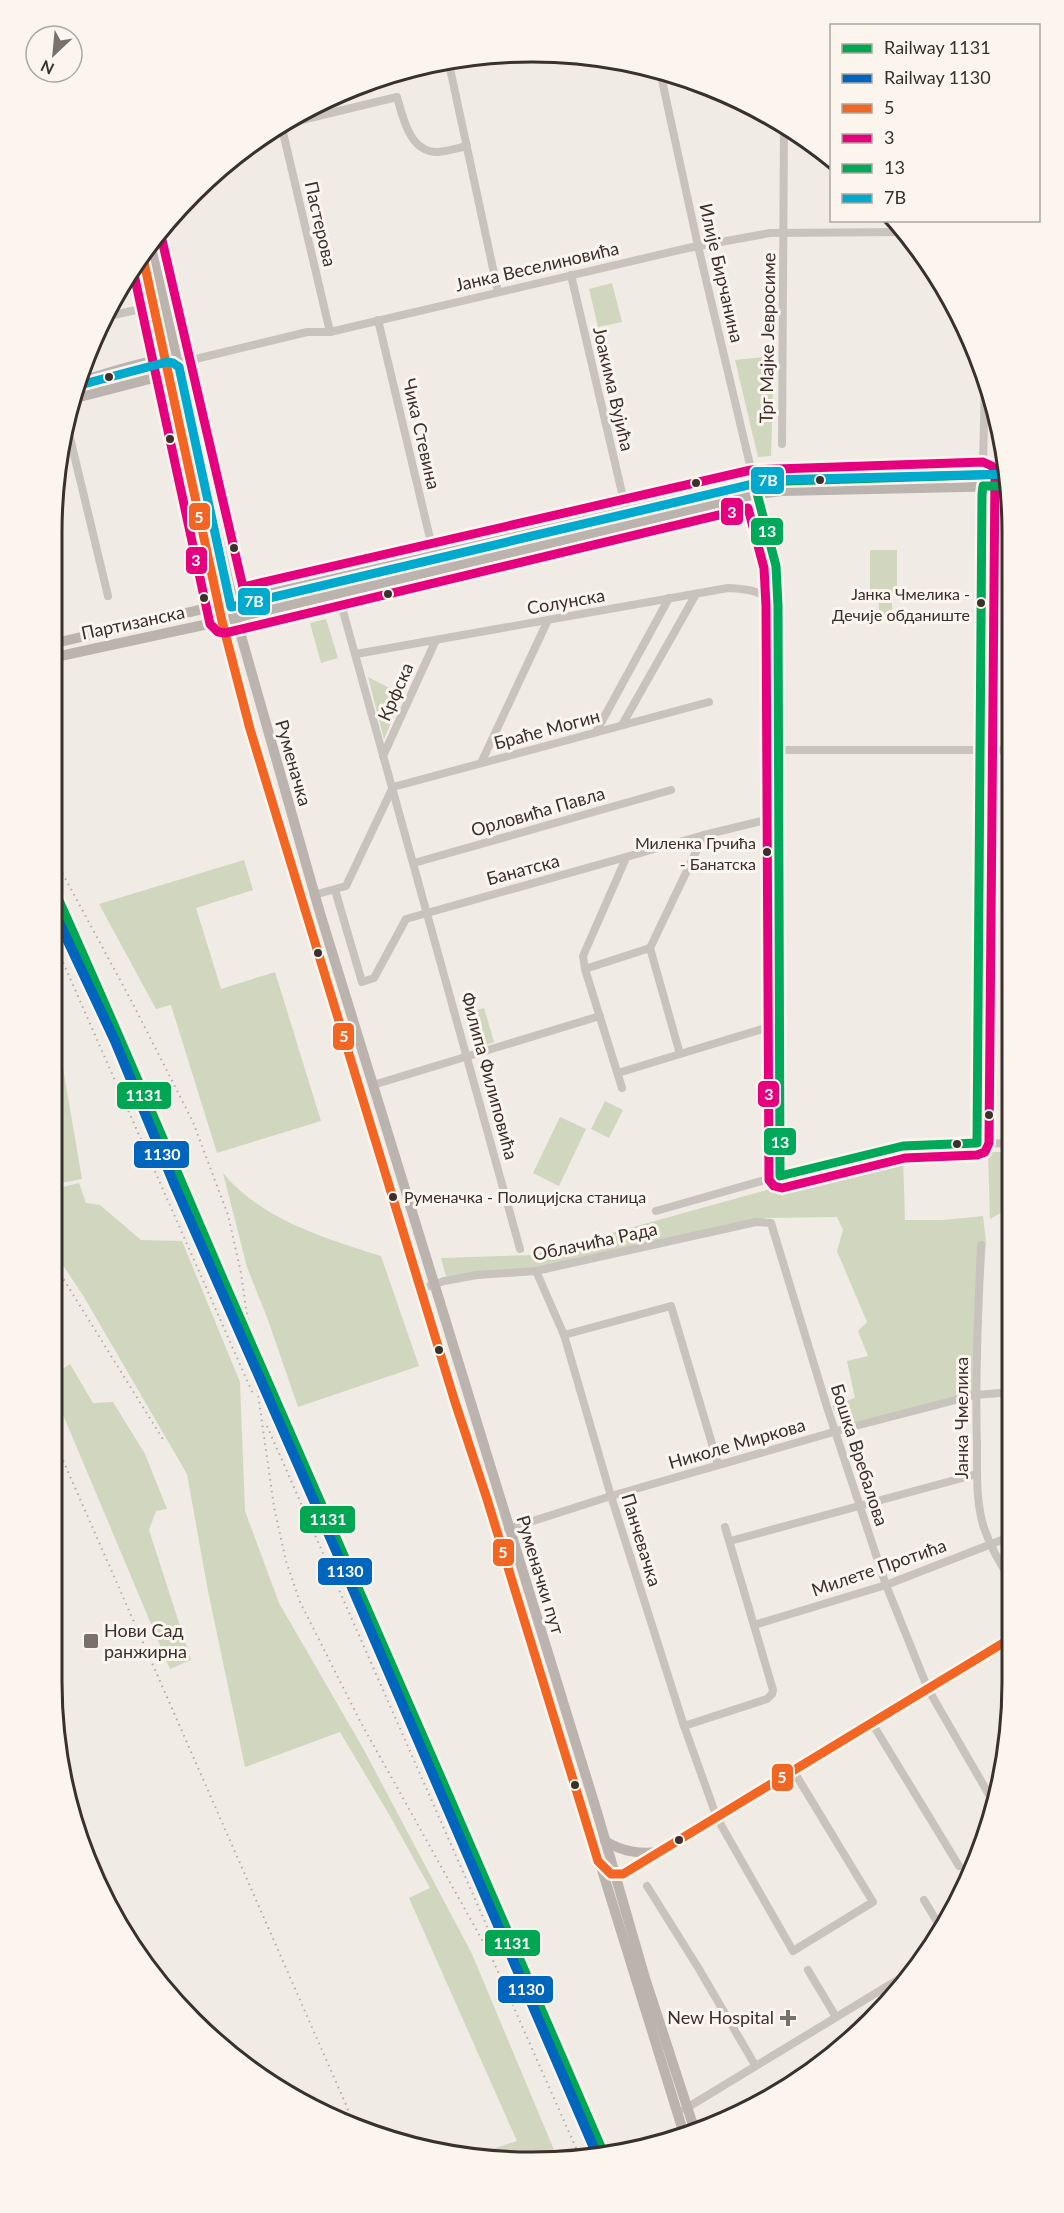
<svg xmlns="http://www.w3.org/2000/svg" width="1064" height="2213" font-family="Lato,sans-serif">
<style>
.green{fill:#d1d6bf}
.lines{fill:none;stroke-linecap:round;stroke-linejoin:round}
.street{stroke:#c9c3be;stroke-width:8}
.secondary{stroke:#bab3ae;stroke-width:10}
.rail{stroke:#b1aca8;stroke-width:2;stroke-dasharray:1.5 4.5;stroke-linecap:butt}
.bus-1-casing{stroke:#fbf5ee;stroke-width:14}
.bus-2-casing{stroke:#fbf5ee;stroke-width:14}
.bus-3-casing{stroke:#fbf5ee;stroke-width:14}
.bus-4-casing{stroke:#fbf5ee;stroke-width:14}
.bus-1{stroke:#f26522;stroke-width:9}
.bus-2{stroke:#e5007d;stroke-width:9}
.bus-3{stroke:#00a859;stroke-width:9}
.bus-4{stroke:#00a9ce;stroke-width:9}
.rail-1-casing{stroke:#fbf5ee;stroke-width:15}
.rail-2-casing{stroke:#fbf5ee;stroke-width:15}
.rail-1{stroke:#00a651;stroke-width:10}
.rail-2{stroke:#0065bd;stroke-width:10}
.bus-dot{fill:#3b302b;stroke:#fbf5ee;stroke-width:2}
.poi-dot{fill:#7a716c;stroke:#fbf5ee;stroke-width:2}
.labels{text-anchor:middle;stroke-width:6;stroke-linejoin:round;paint-order:stroke}
.bus-label{font-size:16px;fill:#3b302b;stroke:#fbf5ee;text-anchor:end}
.street-label{font-size:18px;fill:#3b302b;stroke:#fbf5ee}
.poi-label{font-size:18px;fill:#3b302b;stroke:#fbf5ee;text-anchor:start}
.rim{fill:none;stroke:#3b302b;stroke-width:3}
.line-badge{stroke:#fbf5ee;stroke-width:2}
.badge-label{font-size:16px;text-anchor:middle;font-weight:bold;fill:#fff}
</style>
<rect width="100%" height="100%" fill="#f0ebe5"/>
<!-- green -->
<g class="green">
<polygon points="612,283 622,322 598,327 589,289"/>
<polygon points="774,356 771,456 758,457 735,360"/>
<rect x="870" y="550" width="27" height="46"/>
<rect x="879" y="598" width="13" height="21"/>
<polygon points="326,619 338,658 321,663 310,623"/>
<polygon points="368,677 403,695 384,739"/>
<polygon points="244,860 253,890 196,908 221,989 275,972 321,1121 217,1153 171,1005 156,1009 99,904"/>
<polygon points="484,1008 494,1042 480,1047 469,1012"/>
<polygon points="51,1035 63,1068 82,1179 51,1185"/>
<polygon points="605,1101 623,1110 609,1138 591,1129"/>
<polygon points="560,1117 586,1129 559,1186 533,1173"/>
<polygon points="988,1152 1011,1152 1011,1207 990,1219"/>
<polygon points="903,1156 905,1220 943,1220 983,1216 986,1242 975,1395 844,1429 832,1406 855,1398 847,1361 868,1356 858,1331 867,1322 837,1251 843,1230 837,1217 767,1218 536,1271 446,1276 441,1258 532,1255 778,1187"/>
<path d="M223,1173c39,47 102,65 158,83l38,110 -121,41 -30,-87 -21,-53z"/>
<polygon points="79,1183 86,1203 100,1205 141,1240 182,1241 240,1382 245,1511 279,1603 364,1750 472,1954 557,2157 477,2154 517,2141 409,1898 430,1888 390,1816 340,1732 245,1767 208,1591 187,1474 84,1297 51,1247 51,1190"/>
<polygon points="70,1364 93,1403 113,1402 145,1454 167,1509 156,1511 149,1530 191,1660 170,1669 51,1386 51,1377"/>
<polygon points="70,1794 148,1970 77,1836"/>
</g>
<g class="lines">
<!-- street -->
<g class="street">
<polyline points="448,59 498,292"/>
<polyline points="660,71 698,246 751,469 776,566 779,624 780,1176"/>
<polyline points="281,124 330,332"/>
<path d="M281,125l116,-28c6,21 13,56 41,55 10,-1 20,-4 29,-6"/>
<polyline points="571,275 626,510"/>
<polyline points="104,317 141,309"/>
<polyline points="378,320 434,555"/>
<polyline points="179,363 307,332 330,332 688,248 770,233 907,232"/>
<polyline points="66,421 108,596"/>
<polyline points="782,444 784,127"/>
<polyline points="338,593 520,1249"/>
<path d="M356,654l372,-66c23,1 33,3 50,18"/>
<polyline points="622,725 696,594"/>
<polyline points="596,732 669,598"/>
<polyline points="778,750 1010,750"/>
<polyline points="383,756 436,640"/>
<polyline points="481,763 548,620"/>
<polyline points="414,863 671,790"/>
<polyline points="335,890 362,982 374,978 406,919 704,835"/>
<polyline points="314,895 346,886 393,787 709,702"/>
<polyline points="650,948 704,835 778,817"/>
<polyline points="585,969 583,956 626,858"/>
<polyline points="680,1054 779,1024"/>
<polyline points="618,1073 680,1054 650,948 585,969 622,1088"/>
<polyline points="373,1085 600,1016"/>
<polyline points="977,1143 981,550 985,379"/>
<polyline points="656,1211 772,1178 903,1146 1011,1143"/>
<path d="M981,1245c-3,68 -6,135 -4,203 0,25 -1,52 6,77 7,21 17,40 30,57"/>
<polyline points="536,1271 564,1335 611,1496 684,1726 717,1818 793,1951 873,1902 793,1770"/>
<polyline points="421,1289 444,1281 477,1275 536,1271 756,1222 771,1223 827,1407 886,1585 928,1689 995,1805"/>
<polyline points="564,1335 671,1306 718,1464"/>
<polyline points="508,1529 611,1496 844,1429 975,1395 1012,1392"/>
<polyline points="730,1541 977,1474"/>
<polyline points="754,1625 886,1585 1012,1536"/>
<polyline points="872,1723 959,1866"/>
<polyline points="684,1726 767,1699 772,1694 773,1690 725,1527"/>
<path d="M613,1875l10,-1c130,-77 260,-158 390,-237"/>
<polyline points="647,1886 699,1969 755,2065"/>
<polyline points="924,1900 939,1925"/>
<polyline points="808,1970 836,2017"/>
<polyline points="685,2109 909,1973"/>
</g>
<!-- secondary -->
<g class="secondary">
<polyline points="150,243 240,632 320,913 597,1812 645,1978 694,2128"/>
<polyline points="142,253 222,621 250,729 455,1402 487,1499 683,2131"/>
<path d="M77,382c19,-5 77,-25 93,-22"/>
<polyline points="72,399 169,374 174,371"/>
<polyline points="51,644 754,482 774,480 1009,474"/>
<polyline points="51,658 222,621 757,494 782,491 1009,486"/>
<path d="M605,1841c18,11 34,13 55,11"/>
</g>
<!-- rail -->
<g class="rail">
<polyline points="51,852 133,1004 193,1122 228,1215 241,1273 274,1507 286,1561 300,1602 360,1721 491,1956 580,2157"/>
<polyline points="51,935 253,1394"/>
<polyline points="103,998 115,1041"/>
<polyline points="158,1144 185,1192"/>
<polyline points="51,1259 164,1441"/>
<polyline points="51,1419 60,1440"/>
<polyline points="267,1426 500,1956"/>
<polyline points="51,1433 347,2107 351,2120"/>
</g>
<defs>
<polyline id="bus-1" points="142,253 222,621 250,729 455,1402 487,1499 598,1861 611,1874 623,1874 1013,1637"/>
<polyline id="bus-2" points="132,265 210,624 218,632 225,633 748,508 764,568 766,606 769,1180 774,1186 782,1188 905,1158 977,1155 985,1152 989,1143 995,474 992,466 983,462 751,470 243,587 162,240"/>
<polyline id="bus-3" points="1009,474 754,482 776,566 778,606 780,1176 903,1146 977,1143 982,495 983,486 1009,486"/>
<polyline id="bus-4" points="76,386 167,362 173,363 179,367 231,607 770,480 1009,474"/>
</defs>
<!-- bus-1 casing -->
<use href="#bus-1" class="bus-1-casing"/>
<!-- bus-2 casing -->
<use href="#bus-2" class="bus-2-casing"/>
<!-- bus-3 casing -->
<use href="#bus-3" class="bus-3-casing"/>
<!-- bus-4 casing -->
<use href="#bus-4" class="bus-4-casing"/>
<!-- bus-1 -->
<use href="#bus-1" class="bus-1"/>
<!-- bus-2 -->
<use href="#bus-2" class="bus-2"/>
<!-- bus-3 -->
<use href="#bus-3" class="bus-3"/>
<!-- bus-4 -->
<use href="#bus-4" class="bus-4"/>
<defs>
<path id="rail-1" d="M51,884c60,131 115,264 172,396 128,291 255,583 381,875"/>
<polyline id="rail-2" points="51,905 115,1041 175,1186 341,1562 598,2157"/>
</defs>
<!-- rail-1 casing -->
<use href="#rail-1" class="rail-1-casing"/>
<!-- rail-2 casing -->
<use href="#rail-2" class="rail-2-casing"/>
<!-- rail-1 -->
<use href="#rail-1" class="rail-1"/>
<!-- rail-2 -->
<use href="#rail-2" class="rail-2"/>
</g>
<!-- markers -->
<g class="bus-dot">
<circle cx="109" cy="377" r="5"/>
<circle cx="170" cy="439" r="5"/>
<circle cx="820" cy="480" r="5"/>
<circle cx="696" cy="483" r="5"/>
<circle cx="234" cy="548" r="5"/>
<circle cx="388" cy="594" r="5"/>
<circle cx="204" cy="598" r="5"/>
<circle cx="981" cy="603" r="5"/>
<circle cx="767" cy="852" r="5"/>
<circle cx="318" cy="953" r="5"/>
<circle cx="989" cy="1115" r="5"/>
<circle cx="957" cy="1144" r="5"/>
<circle cx="393" cy="1197" r="5"/>
<circle cx="439" cy="1350" r="5"/>
<circle cx="575" cy="1785" r="5"/>
<circle cx="679" cy="1840" r="5"/>
</g>
<g class="poi-dot">
<rect x="83" y="1633" width="16" height="16" rx="3"/>
<path d="M785 2009h6v6h6v6h-6v6h-6v-6h-6v-6h6z"/>
</g>
<g class="labels">
<!-- bus labels -->
<g class="bus-label">
<text x="970" y="600">Јанка Чмелика -<tspan x="970" dy="21">Дечије обданиште</tspan></text>
<text x="756" y="849">Миленка Грчића<tspan x="756" dy="21">- Банатска</tspan></text>
<text x="404" y="1203" text-anchor="start">Руменачка - Полицијска станица</text>
</g>
<!-- street labels -->
<g class="street-label">
<text transform="translate(320 224) rotate(77)" y="6">Пастерова</text>
<text transform="translate(537 267) rotate(-13)" y="6">Јанка Веселиновића</text>
<text transform="translate(721 273) rotate(77)" y="6">Илије Бирчанина</text>
<text transform="translate(768 338) rotate(-89)" y="6">Трг Мајке Јевросиме</text>
<text transform="translate(613 389) rotate(77)" y="6">Јоакима Вујића</text>
<text transform="translate(421 434) rotate(77)" y="6">Чика Стевина</text>
<text transform="translate(566 602) rotate(-10)" y="6">Солунска</text>
<text transform="translate(133 623) rotate(-12)" y="6">Партизанска</text>
<text transform="translate(396 692) rotate(-66)" y="6">Крфска</text>
<text transform="translate(547 730) rotate(-15)" y="6">Браће Могин</text>
<text transform="translate(293 763) rotate(74)" y="6">Руменачка</text>
<text transform="translate(538 812) rotate(-16)" y="6">Орловића Павла</text>
<text transform="translate(523 870) rotate(-15)" y="6">Банатска</text>
<text transform="translate(489 1076) rotate(75)" y="6">Филипа Филиповића</text>
<text transform="translate(595 1242) rotate(-12)" y="6">Облачића Рада</text>
<text transform="translate(962 1418) rotate(-90)" y="6">Јанка Чмелика</text>
<text transform="translate(737 1444) rotate(-16)" y="6">Николе Миркова</text>
<text transform="translate(859 1455) rotate(72)" y="6">Бошка Вребалова</text>
<text transform="translate(641 1540) rotate(73)" y="6">Панчевачка</text>
<text transform="translate(879 1568) rotate(-19)" y="6">Милете Протића</text>
<text transform="translate(540 1575) rotate(73)" y="6">Руменачки пут</text>
</g>
<!-- poi labels -->
<g class="poi-label">
<text x="104" y="1637">Нови Сад<tspan x="104" dy="21">ранжирна</tspan></text>
<text x="774" y="2024" text-anchor="end">New Hospital</text>
</g>
</g>
<!-- crop -->
<path d="M0 0H1064V2213H0ZM532 62H532A470 470 0 0 1 1002 532V1682A470 470 0 0 1 532 2152H532A470 470 0 0 1 62 1682V532A470 470 0 0 1 532 62Z" fill="#fbf5ee" fill-rule="evenodd"/>
<path class="rim" d="M532 62H532A470 470 0 0 1 1002 532V1682A470 470 0 0 1 532 2152H532A470 470 0 0 1 62 1682V532A470 470 0 0 1 532 62Z"/>
<g class="line-badge">
<rect x="750" y="466" width="35" height="29" rx="6" fill="#00a9ce"/>
<rect x="720" y="497" width="24" height="29" rx="6" fill="#e5007d"/>
<rect x="188" y="502" width="23" height="29" rx="6" fill="#f26522"/>
<rect x="750" y="517" width="34" height="29" rx="6" fill="#00a859"/>
<rect x="185" y="546" width="23" height="29" rx="6" fill="#e5007d"/>
<rect x="237" y="587" width="34" height="29" rx="6" fill="#00a9ce"/>
<rect x="332" y="1022" width="23" height="29" rx="6" fill="#f26522"/>
<rect x="757" y="1080" width="23" height="28" rx="6" fill="#e5007d"/>
<rect x="116" y="1081" width="56" height="29" rx="6" fill="#00a651"/>
<rect x="763" y="1127" width="34" height="29" rx="6" fill="#00a859"/>
<rect x="133" y="1140" width="57" height="29" rx="6" fill="#0065bd"/>
<rect x="299" y="1505" width="57" height="29" rx="6" fill="#00a651"/>
<rect x="492" y="1538" width="23" height="29" rx="6" fill="#f26522"/>
<rect x="317" y="1557" width="56" height="29" rx="6" fill="#0065bd"/>
<rect x="771" y="1763" width="23" height="29" rx="6" fill="#f26522"/>
<rect x="484" y="1929" width="57" height="28" rx="6" fill="#00a651"/>
<rect x="497" y="1975" width="57" height="29" rx="6" fill="#0065bd"/>
</g>
<g class="badge-label">
<text x="768" y="486">7B</text>
<text x="732" y="518">3</text>
<text x="199" y="523">5</text>
<text x="767" y="537">13</text>
<text x="196" y="566">3</text>
<text x="254" y="607">7B</text>
<text x="344" y="1042">5</text>
<text x="769" y="1100">3</text>
<text x="144" y="1101">1131</text>
<text x="780" y="1148">13</text>
<text x="162" y="1160">1130</text>
<text x="328" y="1525">1131</text>
<text x="503" y="1558">5</text>
<text x="345" y="1577">1130</text>
<text x="782" y="1783">5</text>
<text x="512" y="1949">1131</text>
<text x="526" y="1995">1130</text>
</g>
<!-- legend -->
<rect x="830" y="24" width="210" height="198" fill="#fbf5ee" stroke="#aea6a0" stroke-width="1.5"/>
<rect x="842" y="44" width="30" height="9" fill="#00a651" stroke="#aea6a0" stroke-width="1.5"/>
<text x="884" y="54" font-size="18" fill="#3b302b">Railway 1131</text>
<rect x="842" y="74" width="30" height="9" fill="#0065bd" stroke="#aea6a0" stroke-width="1.5"/>
<text x="884" y="84" font-size="18" fill="#3b302b">Railway 1130</text>
<rect x="842" y="104" width="30" height="9" fill="#f26522" stroke="#aea6a0" stroke-width="1.5"/>
<text x="884" y="114" font-size="18" fill="#3b302b">5</text>
<rect x="842" y="134" width="30" height="9" fill="#e5007d" stroke="#aea6a0" stroke-width="1.5"/>
<text x="884" y="144" font-size="18" fill="#3b302b">3</text>
<rect x="842" y="164" width="30" height="9" fill="#00a859" stroke="#aea6a0" stroke-width="1.5"/>
<text x="884" y="174" font-size="18" fill="#3b302b">13</text>
<rect x="842" y="194" width="30" height="9" fill="#00a9ce" stroke="#aea6a0" stroke-width="1.5"/>
<text x="884" y="204" font-size="18" fill="#3b302b">7B</text>
<!-- north arrow -->
<g transform="translate(54 54) rotate(206)"><circle r="28" fill="#fbf5ee" stroke="#aea6a0" stroke-width="1.5"/>
<path d="M0-4.5L10 22L0 15L-10 22Z" fill="#7a716c"/>
<text y="-9" font-size="16" font-weight="bold" text-anchor="middle" fill="#3b302b">N</text>
</g>
</svg>
